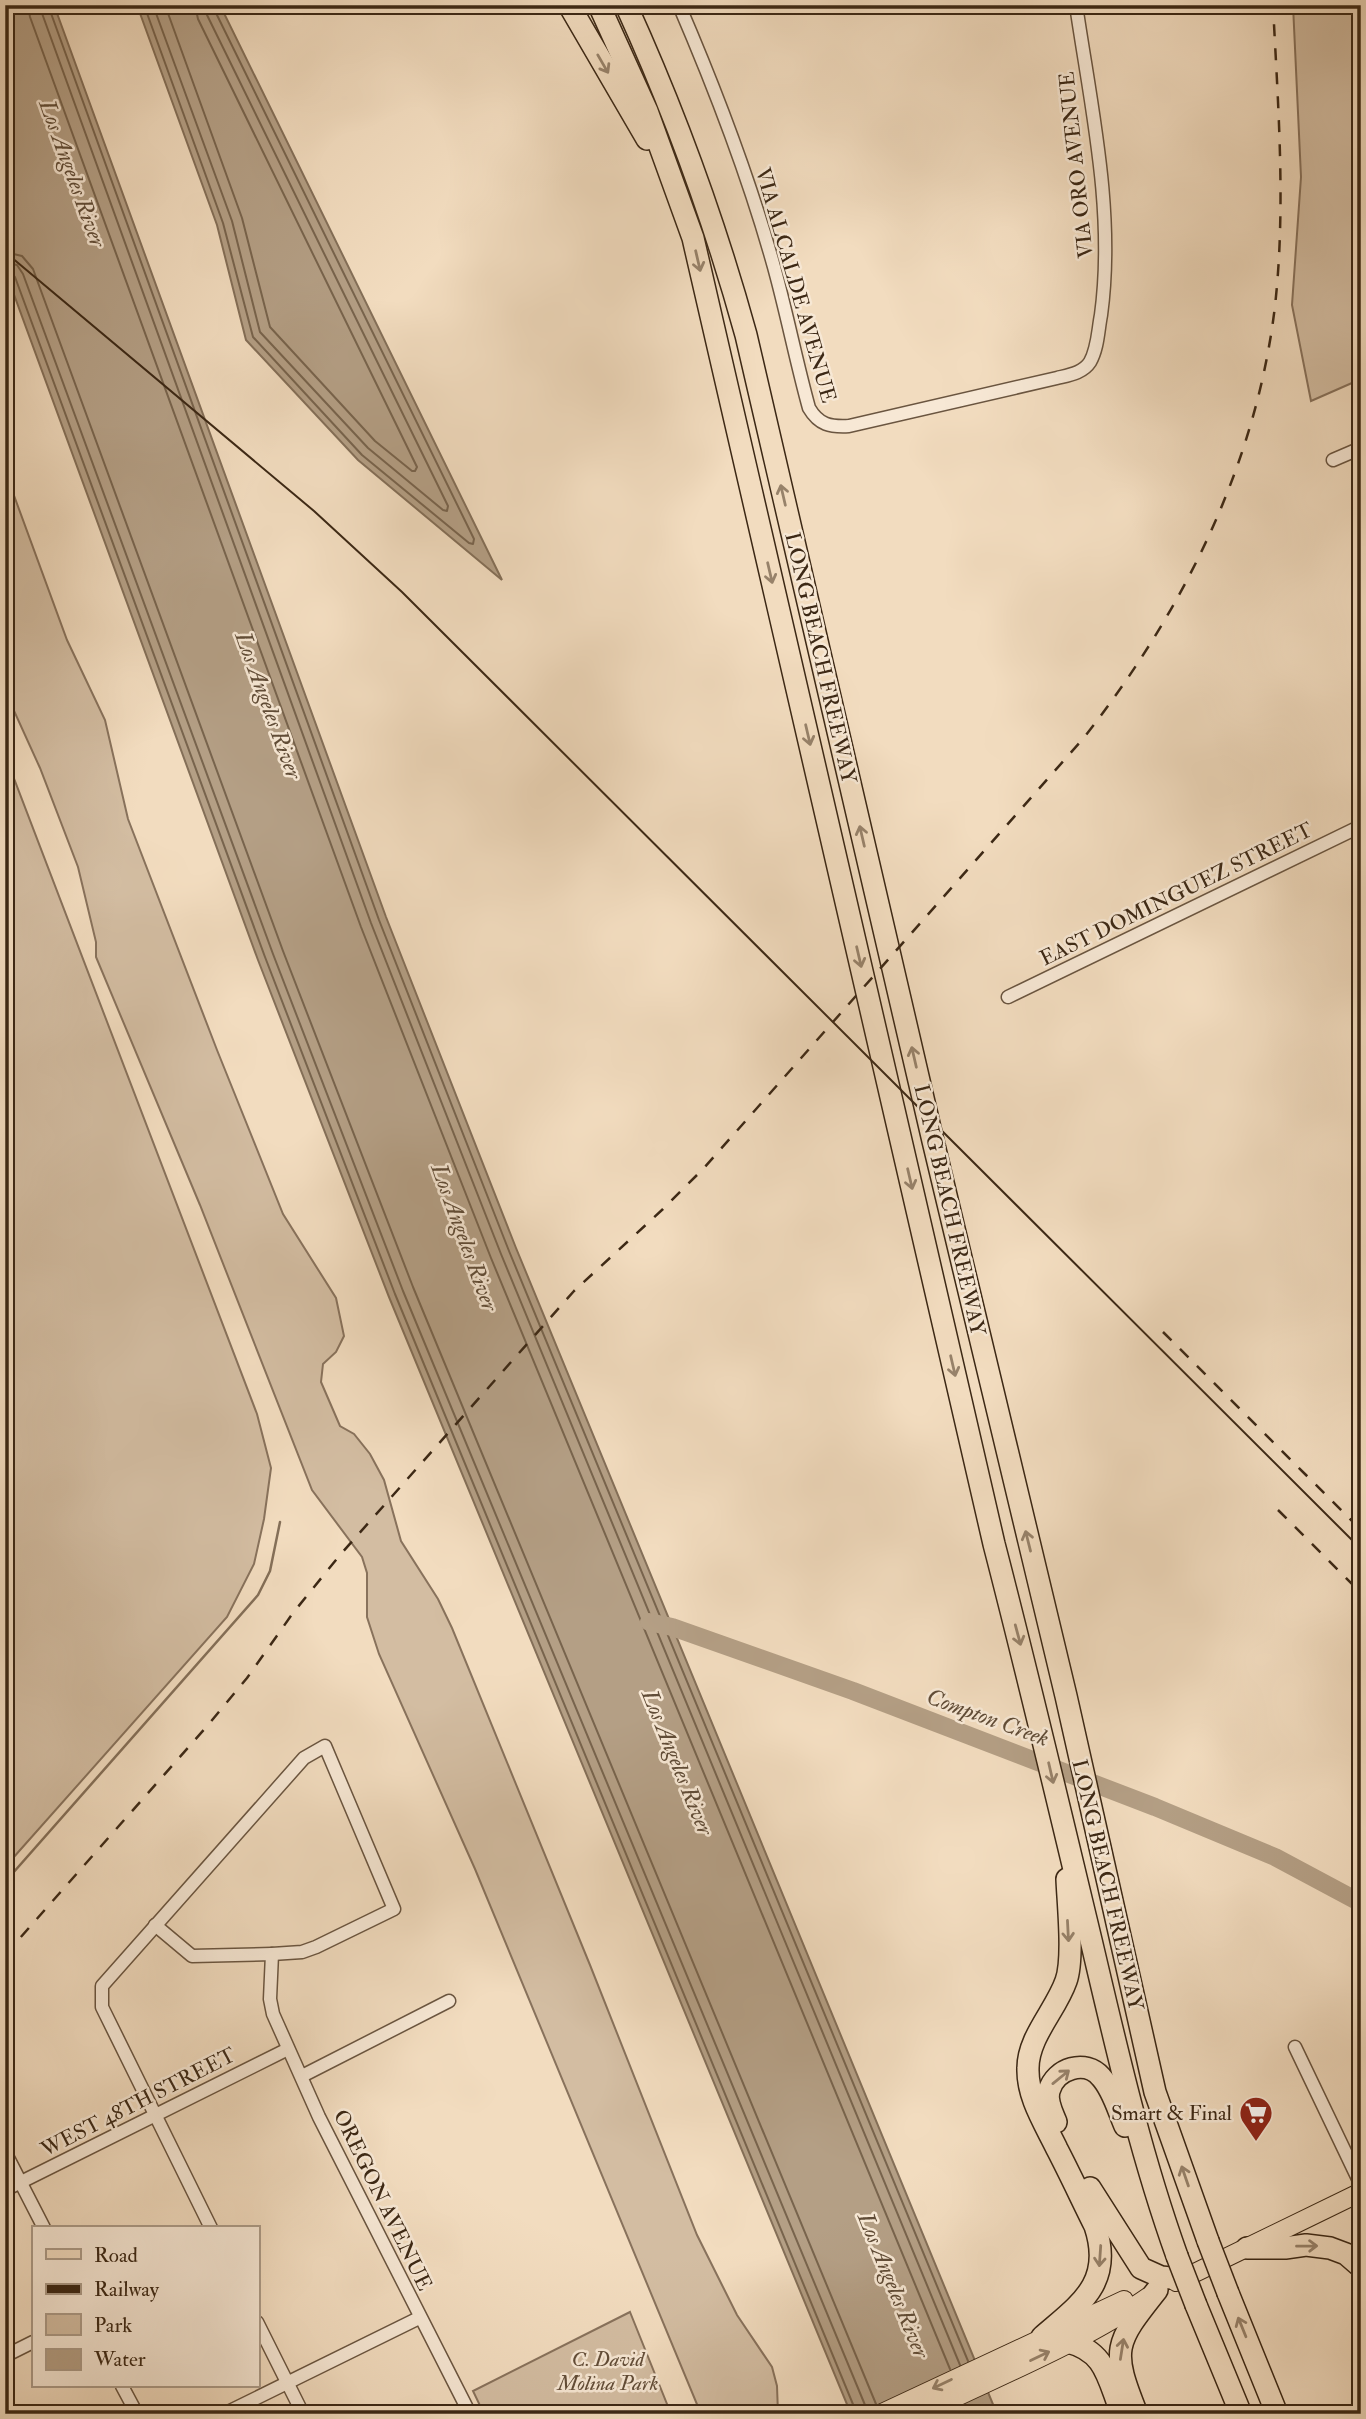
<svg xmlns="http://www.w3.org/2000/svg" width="1366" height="2419" font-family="'IM FELL Double Pica',serif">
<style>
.green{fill:#d3bda2;stroke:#88725c;stroke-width:2}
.water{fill:#b49f85;stroke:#846f58;stroke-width:2}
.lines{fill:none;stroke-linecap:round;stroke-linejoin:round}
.shore{stroke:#78644d;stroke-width:2}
.stream{stroke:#846f58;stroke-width:2.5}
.river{stroke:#b49f85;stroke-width:18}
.minor-casing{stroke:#6a5540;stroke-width:15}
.primary-casing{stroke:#3c2815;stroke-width:20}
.motorway-casing{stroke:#3c2815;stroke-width:24}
.minor{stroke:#f7e8d5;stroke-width:12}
.primary{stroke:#f2dcbf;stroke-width:18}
.motorway{stroke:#f2dcbf;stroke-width:21}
.tram{stroke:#3c2815;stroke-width:2}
.rail{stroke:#3c2815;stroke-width:2.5;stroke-dasharray:12 12;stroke-linecap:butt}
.motorway-bridge-casing{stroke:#3c2815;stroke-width:24;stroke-linecap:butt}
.motorway-bridge{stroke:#f2dcbf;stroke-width:21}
.oneway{stroke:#97826a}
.labels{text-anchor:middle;stroke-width:5;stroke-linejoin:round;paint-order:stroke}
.street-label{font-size:21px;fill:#3c2815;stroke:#f7e8d5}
.poi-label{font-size:21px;fill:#3c2815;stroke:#f7e8d5;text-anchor:end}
.park-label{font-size:21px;font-style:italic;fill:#624d38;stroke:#f7e8d5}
.water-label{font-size:23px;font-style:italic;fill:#604c37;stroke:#f7e8d5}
</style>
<rect width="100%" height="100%" fill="#f2dcbf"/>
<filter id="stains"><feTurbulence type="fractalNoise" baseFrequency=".00286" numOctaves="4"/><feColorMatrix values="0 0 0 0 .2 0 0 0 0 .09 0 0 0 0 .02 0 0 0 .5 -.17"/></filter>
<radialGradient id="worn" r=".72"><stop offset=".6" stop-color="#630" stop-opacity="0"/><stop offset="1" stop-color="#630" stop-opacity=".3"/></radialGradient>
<!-- green -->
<g class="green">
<polygon points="1293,5 1361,5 1361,379 1311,401 1292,305 1301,177"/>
<polygon points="5,471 67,640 105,720 128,819 217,1050 283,1214 336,1298 344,1336 336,1352 323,1364 321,1382 340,1426 354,1434 370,1454 384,1480 401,1541 438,1599 452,1628 590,1965 697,2235 737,2315 772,2367 777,2386 778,2414 701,2414 475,1869 379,1654 367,1617 367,1573 362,1557 312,1490 200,1205 96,957 96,942 78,867 40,768 5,691"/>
<polygon points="5,755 257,1414 271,1468 264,1519 254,1564 227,1617 5,1867"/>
<polygon points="630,2312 671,2414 484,2414 473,2391"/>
</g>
<!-- water -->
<g class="water">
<polygon points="5,5 54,5 386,917 516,1248 997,2414 851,2414 389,1297 258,960 5,270"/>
<polygon points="137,5 220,5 502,580 358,460 246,340 217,225"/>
</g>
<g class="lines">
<!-- shore -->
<g class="shore">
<polyline points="28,5 30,17 361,927 491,1258 950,2369"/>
<polyline points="39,5 371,923 501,1254 960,2365"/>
<polyline points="48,5 379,920 509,1251 968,2361"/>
<polyline points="144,5 223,223 253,337 362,455 469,543 473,544 474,539 215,11 214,5"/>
<polyline points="153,5 232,221 260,332 368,448 443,510 447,511 448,506 207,15 205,5"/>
<polyline points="165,5 242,218 270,327 375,441 412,471 415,471 417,467 198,19 195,5"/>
<polyline points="5,252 22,256 33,269 283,951 413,1287 876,2404"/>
<polyline points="5,262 17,265 23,274 273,954 403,1291 865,2405 866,2414"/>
<polyline points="5,271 11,272 15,277 265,957 395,1294 857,2414"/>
</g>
<!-- stream -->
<polyline class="stream" points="5,1882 258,1595 270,1571 280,1522"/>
<!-- river -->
<polyline class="river" points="649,1622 672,1627 853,1691 1155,1807 1275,1857 1361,1903"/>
<defs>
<g id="minor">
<path d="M679,5c37,86 70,172 95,262 13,47 22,94 35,141 10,17 21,19 40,18l208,-48c12,-3 26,-5 33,-16 8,-14 8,-32 11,-47 14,-103 -10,-208 -25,-310"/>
<polyline points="261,6 263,5"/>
<polyline points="1333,460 1361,448"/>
<polyline points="1008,997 1361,826"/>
<polyline points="155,1925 192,1956 272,1954 270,1999 273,2014 319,2117 470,2414"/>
<polyline points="1295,2047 1361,2185"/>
<polyline points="302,2076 449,2001"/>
<polyline points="5,2152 44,2228"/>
<polyline points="5,2190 288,2049"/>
<polyline points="211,2228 102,2007 102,1986 304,1758 325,1746 394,1909 316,1947 302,1952 272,1954"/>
<polyline points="257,2322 303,2414"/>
<polyline points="5,2356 33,2342"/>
<polyline points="122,2386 137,2414"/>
<polyline points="224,2414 419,2318"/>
</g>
<g id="primary">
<polyline points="1176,2282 1361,2192"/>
<polyline points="880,2414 1124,2300"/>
<path d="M921,2414c73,-36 161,-71 227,-117"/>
</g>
<g id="motorway">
<polyline points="569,5 647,139"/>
<path d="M599,5l48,106 46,127 301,1306c34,131 65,263 97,396 25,106 49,213 86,316"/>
<path d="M626,5c50,110 88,214 120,330l187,806 133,555 89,396 53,149"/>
<path d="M1056,2122c-4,-10 -10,-21 -7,-31 6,-23 37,-32 52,-14 12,13 17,33 24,49"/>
<polyline points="1090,2188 1141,2268 1161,2277 1181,2279"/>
<polyline points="1247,2248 1285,2248 1306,2245 1330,2248 1346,2254 1361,2267"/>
<polyline points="1228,2293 1277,2414"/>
<polyline points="1196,2305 1241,2414"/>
<path d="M1042,2337c38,-33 72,-54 53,-111 -13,-26 -25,-52 -38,-77 -12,-25 -30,-52 -29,-81 0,-31 28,-58 38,-87 8,-22 2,-77 1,-102"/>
<path d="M1068,2342c35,9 39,32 50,62"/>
<path d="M1137,2414c-26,-65 -23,-70 20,-124"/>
</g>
</defs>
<!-- minor casing -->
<use href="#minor" class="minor-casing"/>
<!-- primary casing -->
<use href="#primary" class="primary-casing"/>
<!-- motorway casing -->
<use href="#motorway" class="motorway-casing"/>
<!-- minor -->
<use href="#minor" class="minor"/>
<!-- primary -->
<use href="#primary" class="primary"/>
<!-- motorway -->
<use href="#motorway" class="motorway"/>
<!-- tram -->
<polyline class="tram" points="5,252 314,511 402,592 1361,1549"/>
<!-- rail -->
<g class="rail">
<polyline points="1163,1332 1361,1530"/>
<polyline points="1278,1510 1361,1593"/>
<path d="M5,1955l203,-230 39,-47 46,-65 47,-58 234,-264 89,-82 41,-41 378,-428c99,-125 174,-273 193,-434 11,-100 3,-201 -2,-301"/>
</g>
<defs>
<g id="motorway-bridge">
<polyline points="1208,2241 1228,2293"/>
<polyline points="1177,2256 1196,2305"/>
</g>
</defs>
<!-- motorway-bridge casing -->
<use href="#motorway-bridge" class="motorway-bridge-casing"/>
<!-- motorway-bridge -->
<use href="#motorway-bridge" class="motorway-bridge"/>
</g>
<!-- one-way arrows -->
<defs><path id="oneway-shaft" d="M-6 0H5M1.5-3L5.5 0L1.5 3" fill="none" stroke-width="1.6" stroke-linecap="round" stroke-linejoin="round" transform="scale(1.75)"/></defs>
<g class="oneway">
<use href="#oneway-shaft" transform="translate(603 64) rotate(60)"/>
<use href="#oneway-shaft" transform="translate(698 261) rotate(77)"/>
<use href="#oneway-shaft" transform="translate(783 495) rotate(-103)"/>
<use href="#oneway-shaft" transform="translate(770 573) rotate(77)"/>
<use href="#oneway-shaft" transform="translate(808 735) rotate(77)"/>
<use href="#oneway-shaft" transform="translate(862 836) rotate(-103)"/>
<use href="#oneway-shaft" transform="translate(859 957) rotate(77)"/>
<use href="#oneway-shaft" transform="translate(914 1057) rotate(-103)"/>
<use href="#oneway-shaft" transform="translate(910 1179) rotate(77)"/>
<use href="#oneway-shaft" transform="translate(953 1366) rotate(77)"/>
<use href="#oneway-shaft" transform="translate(1028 1541) rotate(-104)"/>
<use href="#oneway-shaft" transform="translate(1018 1635) rotate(75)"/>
<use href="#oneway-shaft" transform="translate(1051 1773) rotate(77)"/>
<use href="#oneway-shaft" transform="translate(1068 1931) rotate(87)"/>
<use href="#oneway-shaft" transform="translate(1061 2077) rotate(-39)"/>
<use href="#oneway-shaft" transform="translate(1185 2176) rotate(-109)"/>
<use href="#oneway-shaft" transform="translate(1307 2246) rotate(-1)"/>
<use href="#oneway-shaft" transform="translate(1100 2256) rotate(94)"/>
<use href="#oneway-shaft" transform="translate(1242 2327) rotate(-112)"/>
<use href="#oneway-shaft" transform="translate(1122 2349) rotate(-81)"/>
<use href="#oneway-shaft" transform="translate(1040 2356) rotate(-26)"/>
<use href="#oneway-shaft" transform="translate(942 2384) rotate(154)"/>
</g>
<!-- icons -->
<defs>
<symbol id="supermarket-pin" viewBox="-11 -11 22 30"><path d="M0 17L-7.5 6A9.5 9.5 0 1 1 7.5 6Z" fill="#8f2418" stroke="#f7e8d5"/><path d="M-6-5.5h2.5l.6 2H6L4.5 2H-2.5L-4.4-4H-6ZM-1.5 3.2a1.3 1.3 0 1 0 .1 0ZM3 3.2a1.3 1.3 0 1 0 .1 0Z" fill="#fff"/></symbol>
</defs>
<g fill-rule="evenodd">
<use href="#supermarket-pin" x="1237" y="2094" width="38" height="52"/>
</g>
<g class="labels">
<!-- street labels -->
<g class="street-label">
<text transform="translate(1076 165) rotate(-96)" y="7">VIA ORO AVENUE</text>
<text transform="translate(796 285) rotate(74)" y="7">VIA ALCALDE AVENUE</text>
<text transform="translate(821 658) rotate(77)" y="7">LONG BEACH FREEWAY</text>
<text transform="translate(1176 894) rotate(-26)" y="7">EAST DOMINGUEZ STREET</text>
<text transform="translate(950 1210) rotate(77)" y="7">LONG BEACH FREEWAY</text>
<text transform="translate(1108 1885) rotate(77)" y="7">LONG BEACH FREEWAY</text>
<text transform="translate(138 2102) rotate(-27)" y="7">WEST 48TH STREET</text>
<text transform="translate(383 2200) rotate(64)" y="7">OREGON AVENUE</text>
</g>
<!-- poi labels -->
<g class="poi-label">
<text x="1232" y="2120">Smart &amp; Final</text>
</g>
<!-- park labels -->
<g class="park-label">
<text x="608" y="2366">C. David<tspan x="608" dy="24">Molina Park</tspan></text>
</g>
<!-- water labels -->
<g class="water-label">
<text transform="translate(73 173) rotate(70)" y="8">Los Angeles River</text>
<text transform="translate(269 705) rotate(70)" y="8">Los Angeles River</text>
<text transform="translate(465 1237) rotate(70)" y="8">Los Angeles River</text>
<text transform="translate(988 1717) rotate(20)" y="8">Compton Creek</text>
<text transform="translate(678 1762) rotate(68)" y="8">Los Angeles River</text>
<text transform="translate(894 2285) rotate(68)" y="8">Los Angeles River</text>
</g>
</g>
<!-- margin -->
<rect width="1366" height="2419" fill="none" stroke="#f2dcbf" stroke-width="28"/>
<rect x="7" y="7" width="1352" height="2405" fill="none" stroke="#3c2815" stroke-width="3.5"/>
<rect x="14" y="14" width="1338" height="2391" fill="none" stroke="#3c2815" stroke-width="2"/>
<!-- legend -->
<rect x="32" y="2226" width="228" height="161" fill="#f7e8d5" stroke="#ac9b88" stroke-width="2"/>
<rect x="46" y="2249" width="35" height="10" fill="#f2dcbf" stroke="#ac9b88" stroke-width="2"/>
<text x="94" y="2262" font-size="21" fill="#3c2815">Road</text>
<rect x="46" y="2284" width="35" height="10" fill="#3c2815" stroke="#ac9b88" stroke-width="2"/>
<text x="94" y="2296" font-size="21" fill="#3c2815">Railway</text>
<rect x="46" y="2314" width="35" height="21" fill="#d3bda2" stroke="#ac9b88" stroke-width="2"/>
<text x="94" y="2332" font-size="21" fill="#3c2815">Park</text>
<rect x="46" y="2349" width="35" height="21" fill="#b49f85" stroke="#ac9b88" stroke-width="2"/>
<text x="94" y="2366" font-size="21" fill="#3c2815">Water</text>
<rect width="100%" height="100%" filter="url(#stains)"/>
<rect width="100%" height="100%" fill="url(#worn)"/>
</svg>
